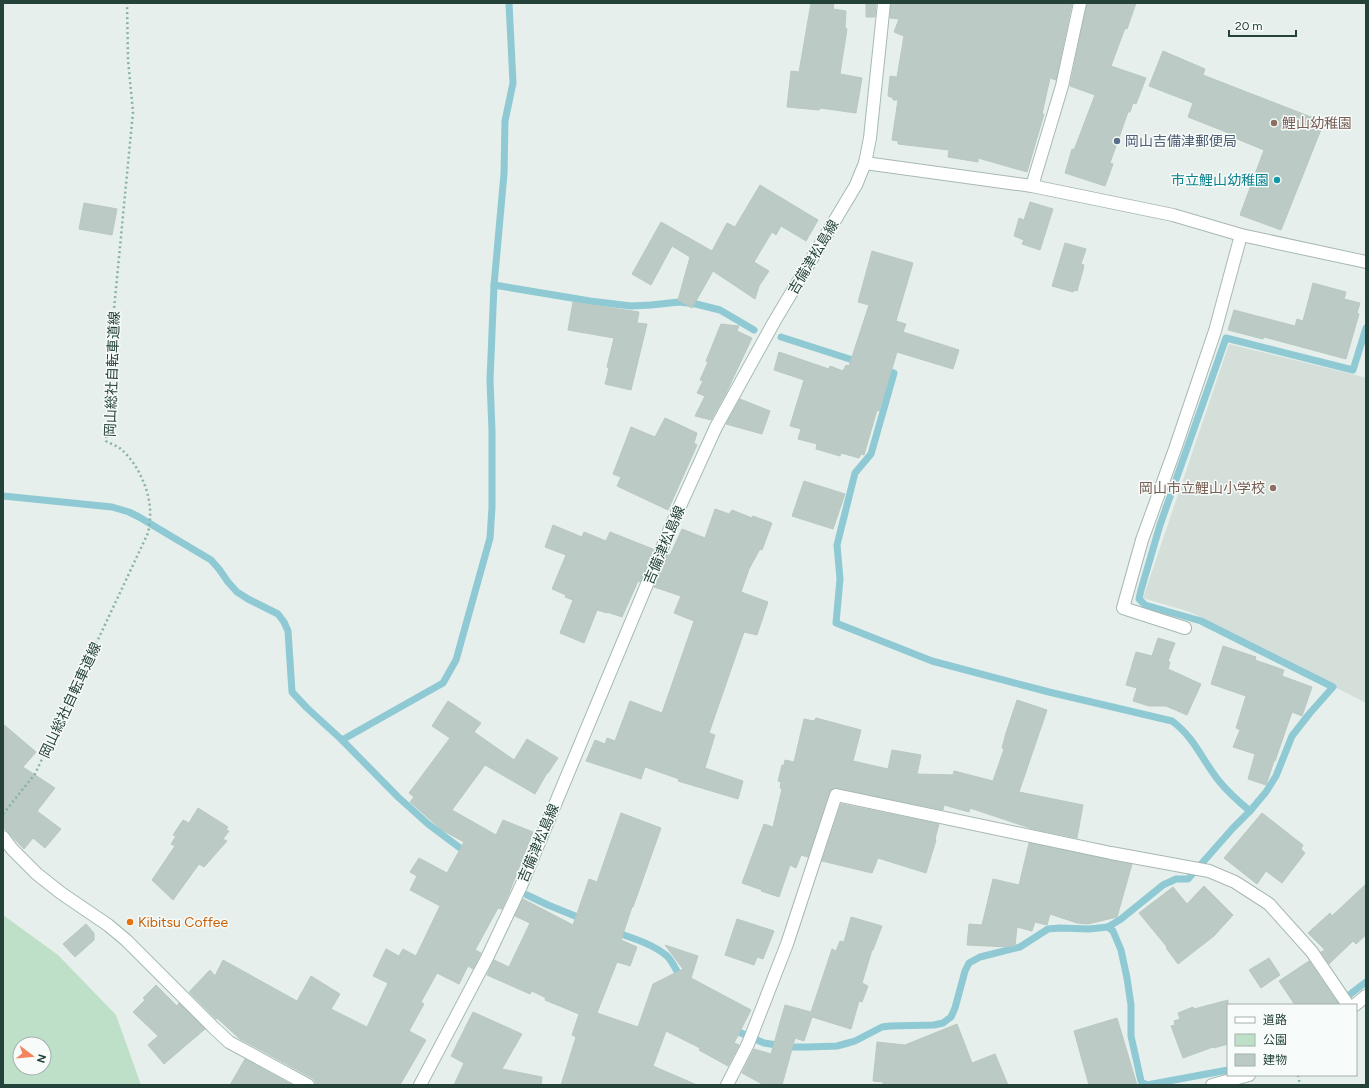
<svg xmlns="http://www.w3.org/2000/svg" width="1369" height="1088" font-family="Figtree,'Noto Sans JP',sans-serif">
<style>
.built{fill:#d4dfda}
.green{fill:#bfe0c8;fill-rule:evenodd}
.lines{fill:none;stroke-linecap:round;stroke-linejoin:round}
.stream{stroke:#8ec9d4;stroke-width:7}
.building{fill:#bbcac4;stroke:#b8c9c2}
.street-casing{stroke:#a8b8b2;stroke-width:14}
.secondary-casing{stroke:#a4bbb3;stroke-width:14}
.path{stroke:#86b3a5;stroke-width:2.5;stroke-dasharray:2 3;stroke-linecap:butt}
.street{stroke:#fff;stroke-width:12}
.secondary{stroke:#fff;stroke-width:12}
.education-dot{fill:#8d6e63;stroke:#f7fbf9;stroke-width:1.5}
.service-dot{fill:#5c6f8a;stroke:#f7fbf9;stroke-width:1.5}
.culture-dot{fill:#0f9aa8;stroke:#f7fbf9;stroke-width:1.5}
.food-dot{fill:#e8710a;stroke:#f7fbf9;stroke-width:1.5}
.labels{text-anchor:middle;stroke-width:3;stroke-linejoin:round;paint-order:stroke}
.education-label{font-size:14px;fill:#785e54;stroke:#f7fbf9;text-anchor:start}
.service-label{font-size:14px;fill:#4e5e75;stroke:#f7fbf9;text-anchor:start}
.culture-label{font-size:14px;fill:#0d838f;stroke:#f7fbf9;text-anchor:end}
.street-label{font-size:14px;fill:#24423a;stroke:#f7fbf9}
.food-label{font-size:14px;fill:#c56008;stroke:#f7fbf9;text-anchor:start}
</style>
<rect width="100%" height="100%" fill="#e6efeb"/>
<!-- built -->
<polygon class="built" points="1229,344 1356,375 1366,378 1366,703 1190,612 1143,598"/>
<!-- green -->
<path class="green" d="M3,915l55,40 58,60 25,70h-138zM20,1044h24v24h-24z"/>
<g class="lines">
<!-- stream -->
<g class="stream">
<polyline points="494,285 590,301 631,306 651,305 679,302 696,304 720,310 754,330"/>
<polyline points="781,337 859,362"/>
<path d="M882,369l12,4 -23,81 -16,19 -18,72 3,34 -4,44 96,38 117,31 123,29c23,17 30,39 47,60 9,11 20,21 31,30l-17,17 -45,51h-12l-13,6 -42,34 -13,8"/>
<polyline points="3,496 112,507 129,512 139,517 211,560 219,569 228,582 237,592 248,599 278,614 284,622 288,631 292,692 307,708 342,740 398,797 428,824 468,854"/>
<polyline points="342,740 443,683 456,660 490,538 492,507 492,431 490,380 494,285 504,174 505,121 513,83 509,3"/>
<polyline points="1250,811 1266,792 1276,776 1292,736 1310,713 1333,687 1201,621 1145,605 1139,599 1141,590 1160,525 1226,338 1353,370 1366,328"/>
<polyline points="527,895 548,905 585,920"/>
<path d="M615,932c17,6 38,12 52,24 6,6 10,16 15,24"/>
<polyline points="1336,1005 1366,982"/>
<polyline points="732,1029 764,1043 790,1047 808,1047 837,1046 848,1043 855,1041 882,1027 890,1026 934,1025 943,1023 951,1017 955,1008 965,971 969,963 980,957 1020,947 1048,929 1060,928 1089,929 1108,927 1113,931 1121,950 1127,978 1131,1005 1131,1036 1141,1081 1146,1085"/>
<polyline points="1147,1085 1228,1070"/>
</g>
</g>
<!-- building -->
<g class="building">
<polygon points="811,3 834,3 833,9 846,11 845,28 847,29 840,74 862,78 856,113 820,108 819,110 787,107 791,71 799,72"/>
<polygon points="866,3 876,3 875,17 866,17"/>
<polygon points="891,3 1072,3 1056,80 1050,78 1042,114 1044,114 1027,172 978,158 978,162 948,157 949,150 898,144 898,141 892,140 898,100 893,100 893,98 888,96 890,76 897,77 904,36 894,32 899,19 890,18"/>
<polygon points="1087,3 1136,3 1127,29 1125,28 1111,66 1146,78 1136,104 1133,103 1130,112 1128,112 1110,163 1113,164 1105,186 1065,173 1072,149 1074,150 1095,95 1070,86"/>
<polygon points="1163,51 1205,69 1203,75 1324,122 1281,230 1240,215 1264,150 1230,136 1231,134 1188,117 1193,103 1149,86"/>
<polygon points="760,185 818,220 806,241 781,226 776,235 772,232 754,262 769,271 759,286 755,299 713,271 692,308 678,300 690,257 672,246 651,285 632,274 661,222 712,251 727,223 735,227"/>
<polygon points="1030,202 1053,209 1040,250 1022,244 1024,240 1014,236 1019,218 1024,220"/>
<polygon points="84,203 117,209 112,235 79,229"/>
<polygon points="1065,243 1086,249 1081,264 1084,265 1083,270 1077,291 1074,290 1073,292 1052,286"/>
<polygon points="872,251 913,263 896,321 906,324 903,332 959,350 953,369 897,352 879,411 877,410 864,455 861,454 859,458 841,453 840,456 816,449 817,444 798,439 801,429 790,426 804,380 774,370 779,352 829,369 830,366 843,371 846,365 849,366 869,305 858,302"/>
<polygon points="1313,283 1346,292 1344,299 1360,303 1357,313 1359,314 1346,359 1264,337 1263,339 1228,330 1234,310 1295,326 1297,319 1303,321"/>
<polygon points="573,302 639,312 637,323 647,324 631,390 605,384 609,368 607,367 614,338 568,330"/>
<polygon points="721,324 739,326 737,331 752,338 726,393 711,420 695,416 705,396 697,393 703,381 700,380 708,362 706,361"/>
<polygon points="740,399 770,411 762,434 726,424"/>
<polygon points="665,418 697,433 694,443 697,445 668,510 617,486 621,477 613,474 631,427 655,437"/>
<polygon points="804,481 845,494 833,529 792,516"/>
<polygon points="715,509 729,514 732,510 752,518 753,516 772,523 762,550 760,549 749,569 741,592 768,602 757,635 744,632 709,733 715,735 705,768 743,781 738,799 678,781 679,779 645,767 641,779 586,761 595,740 605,744 607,738 615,741 630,701 662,713 694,621 674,613 681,596 654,587 667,555 670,555 682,529 705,538"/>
<polygon points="553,525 582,537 584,532 606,541 610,532 653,549 640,582 638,581 622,617 607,612 607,613 597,610 584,643 560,633 573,600 565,597 566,595 552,589 566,555 545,547"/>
<polygon points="1158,638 1175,643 1168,661 1170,662 1168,669 1201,684 1187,715 1166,706 1149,706 1133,701 1137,688 1126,685 1136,652 1152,656"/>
<polygon points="1223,646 1256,657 1255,660 1284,670 1282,676 1312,687 1302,716 1292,712 1275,761 1274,761 1266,785 1248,779 1255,754 1233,747 1240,730 1236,728 1246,696 1211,684"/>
<polygon points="1017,700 1047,710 1019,792 1083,805 1077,838 1033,829 970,808 969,812 944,805 943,810 834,788 829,793 808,857 801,855 796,868 790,865 779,897 761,891 762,890 742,883 764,824 773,827 782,789 780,788 781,782 778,781 782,765 784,765 785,760 794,762 804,719 814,721 816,718 861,730 853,761 888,769 892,750 921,755 917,774 953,775 954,771 993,781 1004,749 1002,748 1006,733"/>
<polygon points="448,701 481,723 474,732 514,760 527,739 558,758 548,773 547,773 535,794 485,765 452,810 496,835 503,820 533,832 509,893 502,909 498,908 475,950 481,953 473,969 468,966 459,984 437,973 421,1002 424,1004 409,1031 426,1040 400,1085 315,1085 315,1081 312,1078 240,1039 217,1018 216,1019 189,992 210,970 215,976 223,960 297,1001 311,976 340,994 331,1009 367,1027 388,983 373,976 386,949 399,956 403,949 416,956 440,906 410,890 417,876 410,872 419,858 447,873 464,842 442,830 410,802 414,797 409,793 450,738 432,726"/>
<polygon points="3,724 36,752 23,767 55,788 37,811 61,829 45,848 33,838 24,849 3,827"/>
<polygon points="841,804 939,824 935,839 936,840 926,873 878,858 872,873 822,861"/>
<polygon points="198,808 228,827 226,830 229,831 223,839 227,841 204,867 199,864 173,900 152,880 175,846 171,844 176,836 173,835 183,820 189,823"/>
<polygon points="621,813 661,828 633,907 632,907 621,940 637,947 630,966 617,962 597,1013 638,1027 653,984 683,969 665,945 698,956 691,978 751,1010 734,1043 739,1045 728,1066 699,1050 700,1048 666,1031 653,1066 697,1085 561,1085 576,1037 572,1035 579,1014 545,1000 546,998 532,991 530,994 487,975 494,960 509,967 530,923 515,916 523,899 573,925 589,879 597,882"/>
<polygon points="1262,813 1303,845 1301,849 1305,853 1282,883 1266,871 1257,884 1224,858"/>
<polygon points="1029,843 1132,864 1117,917 1088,924 1077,923 1050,914 1047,925 1035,922 1032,931 1017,927 1015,946 1008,946 1008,947 967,945 969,924 982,925 993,879 1019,885"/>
<polygon points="1366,884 1366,935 1356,944 1353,941 1329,964 1321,952 1325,950 1308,933 1330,913 1332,916"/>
<polygon points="1204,886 1233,915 1214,936 1178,964 1166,948 1167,947 1139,913 1173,887 1187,904"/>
<polygon points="851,917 882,926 873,950 872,950 862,983 868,986 862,1002 859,1001 851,1029 812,1017 804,1041 795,1038 782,1085 764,1085 742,1073 754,1049 771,1054 785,1005 811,1012 832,949 836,951 840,941 844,942"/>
<polygon points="737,919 774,931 763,959 757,957 754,965 725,955"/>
<polygon points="86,924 94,933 94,940 75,957 63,944"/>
<polygon points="1269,958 1280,975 1261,988 1249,970"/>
<polygon points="1309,961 1339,1005 1295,1005 1279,981"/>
<polygon points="156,985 177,1006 179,1003 205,1029 164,1064 148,1045 158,1036 133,1012 145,1000 143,998"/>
<polygon points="1228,1000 1228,1044 1214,1048 1213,1047 1183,1058 1171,1026 1175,1025 1174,1021 1180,1019 1178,1013 1193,1007 1194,1009"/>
<polygon points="473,1012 522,1034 502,1069 542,1077 541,1085 454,1085 464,1063 451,1056"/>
<polygon points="1117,1018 1137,1085 1089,1085 1074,1031"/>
<polygon points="957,1024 972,1063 995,1054 1008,1085 883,1085 883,1082 873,1081 877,1042 905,1045"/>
<polygon points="245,1059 292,1085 230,1085"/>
</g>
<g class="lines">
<defs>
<g id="street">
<polyline points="865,163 1032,186 1173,215 1241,235 1366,262"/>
<polyline points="1032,186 1062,86 1080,3"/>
<polyline points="1185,628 1123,608 1142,540 1175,449 1215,331 1241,235"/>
<polyline points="1355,1005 1366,996"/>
<polyline points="727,1085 748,1044 787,944 836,795 1111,853 1209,871 1235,882 1269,904 1312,952 1348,1005"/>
</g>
<g id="secondary">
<polyline points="3,837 12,849 37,874 61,893 108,925 126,940 213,1027 229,1042 308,1085"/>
<polyline points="420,1085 487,958 521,886 675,517 716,427 774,322 856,185 865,163 870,138 884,3"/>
<polyline points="1212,1085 1249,1075"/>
</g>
</defs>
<!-- street casing -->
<use href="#street" class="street-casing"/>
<!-- secondary casing -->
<use href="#secondary" class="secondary-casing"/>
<!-- path -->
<g class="path">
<path d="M3,814l32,-40 113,-241c1,-5 2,-10 2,-15 2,-23 -11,-53 -28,-68 -4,-4 -11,-6 -16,-9l8,-132 19,-197 -5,-52 -1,-57"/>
<polyline points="1298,1075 1300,1085"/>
</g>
<!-- street -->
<use href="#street" class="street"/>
<!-- secondary -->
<use href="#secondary" class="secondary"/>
</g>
<!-- markers -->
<g class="education-dot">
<circle cx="1274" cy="123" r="4"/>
<circle cx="1273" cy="488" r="4"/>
</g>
<circle class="service-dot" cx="1117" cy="141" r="4"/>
<circle class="culture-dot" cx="1277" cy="180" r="4"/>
<circle class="food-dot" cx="130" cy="922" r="4"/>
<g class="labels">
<!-- education labels -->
<g class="education-label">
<text x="1282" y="128">鯉山幼稚園</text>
<text x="1265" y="493" text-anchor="end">岡山市立鯉山小学校</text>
</g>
<!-- service labels -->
<g class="service-label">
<text x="1125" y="146">岡山吉備津郵便局</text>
</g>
<!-- culture labels -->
<g class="culture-label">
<text x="1269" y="185">市立鯉山幼稚園</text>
</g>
<!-- street labels -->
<g class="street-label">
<text transform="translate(813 257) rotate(-59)" y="5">吉備津松島線</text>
<text transform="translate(112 374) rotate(-88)" y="5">岡山総社自転車道線</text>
<text transform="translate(664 545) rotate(-67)" y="5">吉備津松島線</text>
<text transform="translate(70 700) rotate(-65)" y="5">岡山総社自転車道線</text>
<text transform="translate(538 843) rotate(-67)" y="5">吉備津松島線</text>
</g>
<!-- food labels -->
<g class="food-label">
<text x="138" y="927">Kibitsu Coffee</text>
</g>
</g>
<!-- border -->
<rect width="1369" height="1088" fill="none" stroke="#24423a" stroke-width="8"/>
<!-- legend -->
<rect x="1227" y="1004" width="130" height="72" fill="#f7fbf9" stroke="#a3b1ad"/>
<rect x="1235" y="1017" width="20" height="6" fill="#ffffff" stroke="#a3b1ad"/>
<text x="1263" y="1024" font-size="12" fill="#24423a">道路</text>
<rect x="1235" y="1034" width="20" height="12" fill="#bfe0c8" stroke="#a3b1ad"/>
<text x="1263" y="1044" font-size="12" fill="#24423a">公園</text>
<rect x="1235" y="1054" width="20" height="12" fill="#bbcac4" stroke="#a3b1ad"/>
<text x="1263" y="1064" font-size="12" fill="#24423a">建物</text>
<!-- north arrow -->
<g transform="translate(32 1056) rotate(106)"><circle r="19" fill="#f7fbf9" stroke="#a3b1ad"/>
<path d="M0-3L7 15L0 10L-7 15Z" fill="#f4845f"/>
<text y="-6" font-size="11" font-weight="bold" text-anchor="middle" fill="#24423a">N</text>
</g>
<!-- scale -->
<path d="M1229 30v6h67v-6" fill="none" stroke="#24423a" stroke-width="2"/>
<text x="1235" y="30" font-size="12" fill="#24423a" stroke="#f7fbf9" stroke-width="3" paint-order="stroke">20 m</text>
</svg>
